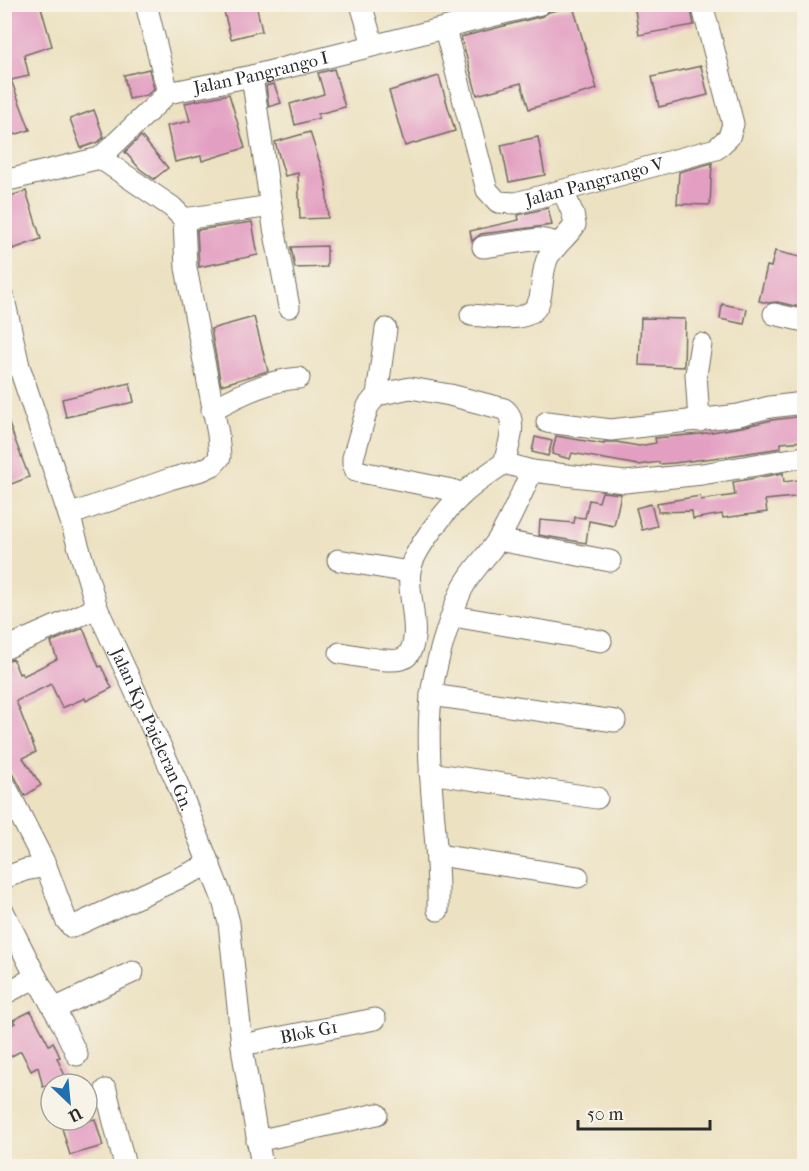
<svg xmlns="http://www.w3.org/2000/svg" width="809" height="1171" font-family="'IM FELL French Canon',serif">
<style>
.building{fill:#e39fc2}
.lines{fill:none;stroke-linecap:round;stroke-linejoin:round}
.street-casing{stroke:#6f6b60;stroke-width:23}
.street{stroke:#fff;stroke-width:21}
.labels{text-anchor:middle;stroke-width:4.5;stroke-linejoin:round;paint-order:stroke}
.street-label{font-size:18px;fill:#2b2b2b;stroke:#f7f3e8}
</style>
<rect width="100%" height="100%" fill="#f7f3e8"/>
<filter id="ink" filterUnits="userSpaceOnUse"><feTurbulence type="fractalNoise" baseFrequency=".0167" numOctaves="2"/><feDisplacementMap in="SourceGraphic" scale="12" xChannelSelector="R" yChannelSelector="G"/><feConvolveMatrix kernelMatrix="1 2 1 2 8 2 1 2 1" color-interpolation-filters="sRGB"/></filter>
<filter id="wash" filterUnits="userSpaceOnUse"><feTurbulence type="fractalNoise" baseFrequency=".008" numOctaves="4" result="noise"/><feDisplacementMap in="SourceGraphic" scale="24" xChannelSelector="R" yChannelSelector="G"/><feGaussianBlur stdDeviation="1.35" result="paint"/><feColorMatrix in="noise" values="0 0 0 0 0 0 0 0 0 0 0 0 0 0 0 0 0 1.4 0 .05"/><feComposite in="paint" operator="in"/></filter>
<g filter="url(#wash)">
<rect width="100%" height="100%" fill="#ece1c1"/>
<g id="blocks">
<!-- building -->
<g class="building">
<polygon points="4,4 40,4 52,46 24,55 29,76 11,80 30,130 4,138"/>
<polygon points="222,4 256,4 262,31 231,39"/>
<polygon points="634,4 690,4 694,25 639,35"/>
<polygon points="573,6 597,89 529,109 521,83 477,95 461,37 543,16 549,12"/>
<polygon points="701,66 708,95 659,107 652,77"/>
<polygon points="149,69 154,89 147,95 129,99 124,75"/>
<polygon points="334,69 345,107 318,114 319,118 295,125 290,104 324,94 318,73"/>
<polygon points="439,76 455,131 405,146 389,91"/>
<polygon points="274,84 281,103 269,107 266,86"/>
<polygon points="229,94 245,148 202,161 201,156 175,162 167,126 190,121 185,103"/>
<polygon points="94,110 104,137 98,142 81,148 70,119"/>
<polygon points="310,132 326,182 328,218 300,219 298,173 285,176 275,142"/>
<polygon points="141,136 168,168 154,179 140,169 125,152"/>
<polygon points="538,137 545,175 509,182 501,145"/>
<polygon points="712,163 710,205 677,204 679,172"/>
<polygon points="26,191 41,239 13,249 4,224 4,198"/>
<polygon points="548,208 552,225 481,234 472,241 470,231 519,220 518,215"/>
<polygon points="252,222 258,255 199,267 197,230"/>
<polygon points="327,246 327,267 295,268 291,247"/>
<polygon points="775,251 804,258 804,308 777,302 768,303 759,301 767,266 771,267"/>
<polygon points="722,304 747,309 744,324 720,319"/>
<polygon points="254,317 268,371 221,385 211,329"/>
<polygon points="641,318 685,319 684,367 639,365"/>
<polygon points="130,383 134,402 66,417 62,399"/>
<polygon points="6,416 29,477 4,487 4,417"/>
<polygon points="804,416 804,441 781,443 781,448 729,456 674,463 659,464 659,462 638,465 572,453 570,459 552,454 556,436 604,444 604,442 616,442 639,446 656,443 655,438 700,434 742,427 772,420"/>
<polygon points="535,437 552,441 548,456 532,452"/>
<polygon points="783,473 784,482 804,479 804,496 765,500 767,512 723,518 722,514 693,519 692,511 658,512 657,503 700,496 701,500 735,495 733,482"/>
<polygon points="602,492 621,494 614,526 589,521 586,543 539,535 540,520 574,523 575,517 585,518 589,500 599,502"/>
<polygon points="651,504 657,526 642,530 636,508"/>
<polygon points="83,628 99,667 101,666 112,688 86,701 85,698 62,708 51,684 16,701 36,752 23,758 41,785 25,796 15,777 10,772 4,770 4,661 13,659 19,674 21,673 23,676 57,659 51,642"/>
<polygon points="31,1011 49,1045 53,1042 60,1057 57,1058 65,1076 43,1087 38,1067 31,1071 21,1051 4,1060 4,1029 15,1023 13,1020"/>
<polygon points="95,1119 103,1146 70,1155 62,1128"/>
</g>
</g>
</g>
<g filter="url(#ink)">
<use href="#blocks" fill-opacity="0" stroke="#6f6b60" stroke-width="1.5"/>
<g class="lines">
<defs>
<g id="street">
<polyline points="146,4 168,93"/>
<polyline points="361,4 373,45"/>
<path id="s1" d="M445,29l42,161 11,12 18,1 200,-54 13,-12 4,-13 -31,-120"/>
<polyline points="252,76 274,228 289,307"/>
<path id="s2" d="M4,181l96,-23 68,-65 84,-17 288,-72"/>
<polyline points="184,219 271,206"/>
<polyline points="483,247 539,239 550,241 556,247"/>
<path id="s3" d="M4,299l15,67 50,149 28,93 79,172 47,120 6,23 14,131 19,112"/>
<polyline points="774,314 804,321"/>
<path d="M471,315c22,1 63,12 69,-17 3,-13 2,-28 8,-41 7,-12 19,-20 27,-32l-2,-11 -10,-23"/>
<polyline points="386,329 377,395 368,406 353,458 353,464 356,471 452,490 462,494"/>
<path d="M377,395l33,-7 40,7 54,14c15,10 4,39 0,54"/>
<path d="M212,410c26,-15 57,-30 87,-32"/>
<polyline points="699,421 696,374 701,344"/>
<polyline points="547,422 611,430 739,415 770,407 804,403"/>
<polyline points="69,515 170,479 202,470 213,465 220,457 218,434 186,268 184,219 172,207 100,158"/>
<polyline points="498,540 610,561"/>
<polyline points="338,560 409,572"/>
<polyline points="453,616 601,641"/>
<polyline points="4,649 97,608"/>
<path d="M340,653c15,2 57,13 67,3 17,-18 -1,-64 3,-85 3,-21 38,-64 54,-78 12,-11 27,-21 40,-30l28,8 93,11 77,-8 102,-17"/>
<polyline points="431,695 615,721"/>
<polyline points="430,773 597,798"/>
<polyline points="4,783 46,866 66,920 72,927 210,864"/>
<polyline points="438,855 578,877"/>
<polyline points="4,878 25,870 46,866"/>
<path d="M438,910c2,-71 -14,-142 -7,-213 3,-29 17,-74 28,-101 8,-21 26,-37 39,-56 13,-21 23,-46 34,-69"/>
<polyline points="4,913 36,977 4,994"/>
<polyline points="36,977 63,1025 77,1055"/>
<polyline points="54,1009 133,972"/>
<path id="s4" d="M242,1045l133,-26"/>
<polyline points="106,1090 125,1166"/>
<polyline points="257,1141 377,1114"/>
</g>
</defs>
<!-- street casing -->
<use href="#street" class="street-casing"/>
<!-- street -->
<use href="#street" class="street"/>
</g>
</g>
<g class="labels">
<!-- street labels -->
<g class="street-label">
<text dy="6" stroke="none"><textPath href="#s2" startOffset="288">Jalan Pangrango I</textPath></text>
<text dy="6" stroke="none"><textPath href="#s1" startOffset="282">Jalan Pangrango V</textPath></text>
<text dy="6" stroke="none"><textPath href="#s3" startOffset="456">Jalan Kp. Pajeleran Gn.</textPath></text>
<text dy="6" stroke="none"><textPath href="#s4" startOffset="68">Blok G1</textPath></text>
</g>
</g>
<!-- margin -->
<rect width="809" height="1171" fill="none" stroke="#f7f3e8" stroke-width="24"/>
<!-- north arrow -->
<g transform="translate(69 1102) rotate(154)"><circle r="28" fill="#f7f3e8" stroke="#a5a39c" stroke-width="1.5"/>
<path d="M0-4.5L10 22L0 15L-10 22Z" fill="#1f6fb2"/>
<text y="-9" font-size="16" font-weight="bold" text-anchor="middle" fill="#2b2b2b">U</text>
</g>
<!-- scale -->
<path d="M578 1120v9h132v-9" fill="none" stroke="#2b2b2b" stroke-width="3"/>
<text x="587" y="1120" font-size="18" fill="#2b2b2b" stroke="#f7f3e8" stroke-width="4.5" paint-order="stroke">50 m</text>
</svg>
